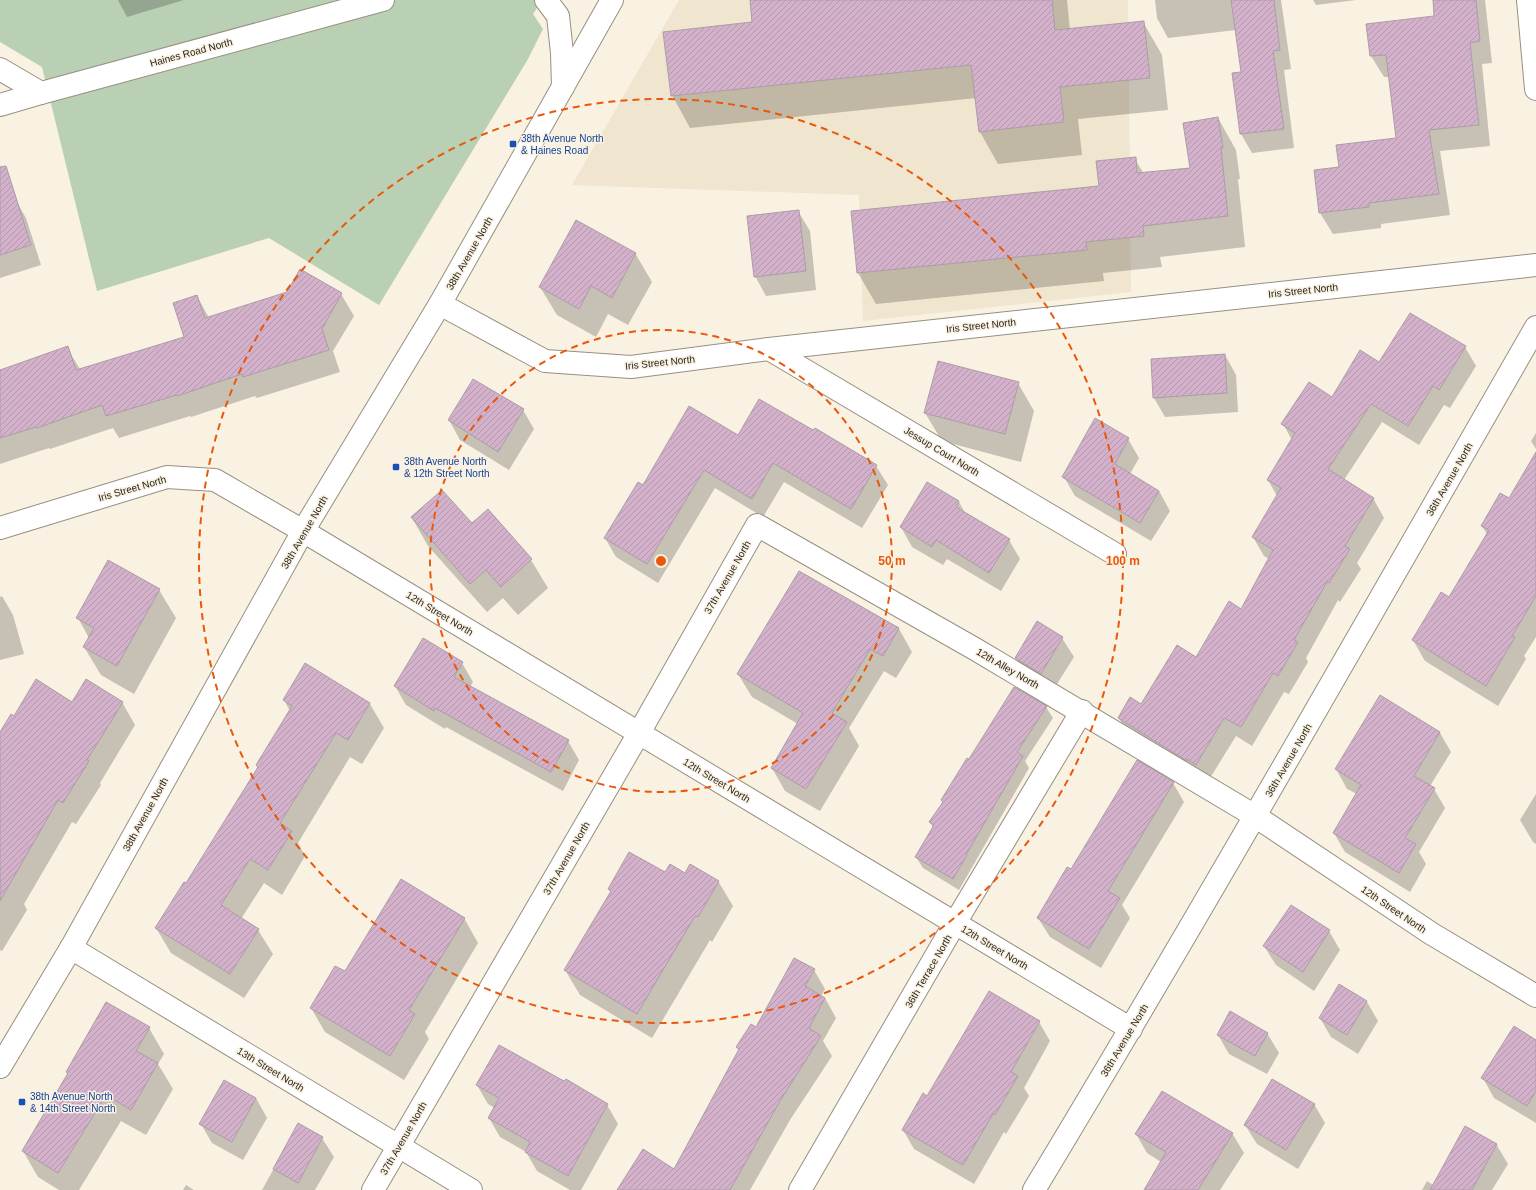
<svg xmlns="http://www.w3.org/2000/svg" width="1536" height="1190" font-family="Helvetica,sans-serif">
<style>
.built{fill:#f0e5ce}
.grass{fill:#b9d0b4}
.shadow{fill:#0003}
.building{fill:url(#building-hatch);stroke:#ab9da7}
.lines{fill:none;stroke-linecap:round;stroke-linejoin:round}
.street-casing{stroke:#979081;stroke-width:24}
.secondary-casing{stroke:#979081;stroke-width:24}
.street{stroke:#fff;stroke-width:22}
.secondary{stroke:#fff;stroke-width:22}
.ring{fill:none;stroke:#e8590c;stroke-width:2;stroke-dasharray:7 5}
.transit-dot{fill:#1a4fb4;stroke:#f9f1e1;stroke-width:1.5}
.labels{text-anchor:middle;stroke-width:3;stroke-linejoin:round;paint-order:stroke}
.street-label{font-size:10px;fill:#28251f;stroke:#f9f1e1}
.transit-label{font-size:10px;fill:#164399;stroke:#f9f1e1;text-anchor:start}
.centre{fill:#e8590c;stroke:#f9f1e1;stroke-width:2}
.ring-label{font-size:12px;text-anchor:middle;font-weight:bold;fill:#e8590c;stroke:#f9f1e1;stroke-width:3;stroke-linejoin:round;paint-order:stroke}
</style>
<defs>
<pattern id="building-hatch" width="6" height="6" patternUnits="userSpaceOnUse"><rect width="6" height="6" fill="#d3b1ca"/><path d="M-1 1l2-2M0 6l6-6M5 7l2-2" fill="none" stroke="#b598ad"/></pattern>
</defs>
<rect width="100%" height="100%" fill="#f9f1e1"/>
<!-- built -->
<polygon class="built" points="679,0 1128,0 1131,292 863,321 859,195 572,185"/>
<!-- grass -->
<polygon class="grass" points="0,0 542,0 533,14 543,29 528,59 379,305 269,238 97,291 42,67 0,42"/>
<!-- shadow -->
<g class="shadow">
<polygon points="118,0 184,0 127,17"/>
<polygon points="751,0 1067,0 1070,30 1143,22 1162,55 1168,110 1078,119 1082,155 998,164 980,132 976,98 690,128 672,95 754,23"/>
<polygon points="1155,0 1281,0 1291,69 1284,70 1294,148 1252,153 1241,134 1242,73 1236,30 1168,38 1157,18"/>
<polygon points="1313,0 1356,0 1316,5"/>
<polygon points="1434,0 1485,0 1492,63 1482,64 1490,146 1440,151 1450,215 1381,224 1381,228 1333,234 1320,213 1315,171 1340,168 1397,138 1390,77 1384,77 1371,56 1436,17"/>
<polygon points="1218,118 1236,150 1240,179 1238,179 1245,247 1160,257 1162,267 1103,273 1104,281 876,304 858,273 852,212 1100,187 1135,159 1144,174 1191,168"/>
<polygon points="15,199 26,218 41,265 0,278 0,204"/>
<polygon points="798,211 810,231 816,290 766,296 755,276"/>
<polygon points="635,253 652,282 628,325 608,314 596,337 557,315 540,287"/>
<polygon points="300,271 341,294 354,316 333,351 340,372 257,398 255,396 191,417 190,416 119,438 113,428 50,449 49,448 0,464 0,377 67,348 80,369 186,338 197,296 209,318 287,293"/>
<polygon points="1465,347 1476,366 1450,408 1444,405 1419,445 1382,422 1344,480 1373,498 1384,518 1357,563 1361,569 1340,602 1338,600 1306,658 1308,662 1289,694 1284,692 1252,746 1236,736 1207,783 1130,738 1119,718 1141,706 1197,658 1241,610 1269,559 1264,556 1253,537 1277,496 1268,480 1292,440 1283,424 1332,398 1380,363"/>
<polygon points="1225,355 1236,375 1238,412 1165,417 1154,398"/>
<polygon points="473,380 523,410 534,429 509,470 460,440 449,420"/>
<polygon points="1018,383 1034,411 1021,462 942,441 925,413"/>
<polygon points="1536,433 1536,449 1531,441"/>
<polygon points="738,436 876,466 888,485 862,528 784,482 763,517 715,488 658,583 616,557 605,538 644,487"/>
<polygon points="1128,439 1139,458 1130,474 1159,491 1170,511 1151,541 1075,496 1064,477"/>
<polygon points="1536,454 1536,637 1524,656 1526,659 1498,706 1425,661 1413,640 1449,598 1487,534 1482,526 1510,500"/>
<polygon points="928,483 959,502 965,513 1009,540 1020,559 1001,591 947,559 943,565 912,547 901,527"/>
<polygon points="488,510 531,560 548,588 518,615 503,598 487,612 428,546 412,518 472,524"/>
<polygon points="799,572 899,629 912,652 896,678 884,671 849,728 859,746 820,811 785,791 772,768 798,724 752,697 738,674"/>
<polygon points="159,590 176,618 134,694 101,675 84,647 89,638 78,618"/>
<polygon points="2,596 13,615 24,654 0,660 0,597"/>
<polygon points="1062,638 1074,657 1052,692 1027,677 1016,658"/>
<polygon points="462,663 473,682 470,687 568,741 579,760 563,791 446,727 445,729 406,705 395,686"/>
<polygon points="306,664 370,704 384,728 362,764 350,757 298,843 305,856 282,895 264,883 241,919 258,930 273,954 244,998 171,953 156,928 186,885 258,768 257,765 290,711 284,700"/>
<polygon points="1014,688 1046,707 1053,718 1025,761 1029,768 959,890 923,868 916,857 933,828 930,822 943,803 942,800 969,761"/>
<polygon points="1380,697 1440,733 1451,752 1430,786 1434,789 1445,808 1419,852 1426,864 1410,892 1345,852 1334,833 1357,794 1347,789 1336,769"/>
<polygon points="122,702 135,725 100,783 101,785 76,824 72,822 24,904 27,910 2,951 0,950 0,734 14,718 73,703"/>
<polygon points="1173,783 1184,802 1122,905 1130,918 1101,968 1050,937 1038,918 1071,870"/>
<polygon points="1536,794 1536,844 1533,842 1520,820"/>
<polygon points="665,874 686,874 718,881 733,906 712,942 710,940 652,1038 580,995 565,970 611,893 609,889"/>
<polygon points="464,918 478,943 425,1032 429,1039 404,1080 325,1032 311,1008 345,973"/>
<polygon points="1329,931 1340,950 1314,991 1276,965 1264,946"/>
<polygon points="814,970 825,989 821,996 825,998 836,1018 823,1041 832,1056 790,1120 750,1190 618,1190 674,1170 739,1051 737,1047"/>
<polygon points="1367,1002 1378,1021 1358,1054 1331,1037 1320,1018"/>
<polygon points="1039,1022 1050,1041 1024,1088 1029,1096 1006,1134 1004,1132 974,1184 914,1149 903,1130 928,1097"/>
<polygon points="149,1028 164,1054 158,1064 173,1089 146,1135 121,1121 79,1190 59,1190 38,1177 23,1151 69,1075 67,1072"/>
<polygon points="1267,1033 1279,1053 1267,1074 1229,1054 1218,1035"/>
<polygon points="1536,1041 1536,1123 1494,1098 1483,1078"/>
<polygon points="477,1085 607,1105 618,1124 581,1190 570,1190 537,1171 526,1152 500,1137 489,1118 495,1108 488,1104"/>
<polygon points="256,1098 267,1118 243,1160 212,1143 201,1124"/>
<polygon points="1314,1104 1325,1123 1298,1169 1257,1144 1245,1125"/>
<polygon points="298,1125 322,1138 334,1157 315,1190 262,1190"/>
<polygon points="1232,1133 1244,1153 1220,1190 1145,1190 1161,1162 1147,1153 1136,1134"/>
<polygon points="1496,1144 1508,1164 1492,1190 1422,1190 1427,1181 1433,1185"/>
<polygon points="186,1185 194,1190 183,1190"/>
</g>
<!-- building -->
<g class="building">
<polygon points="750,0 1052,0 1055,30 1144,21 1150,78 1060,87 1064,122 979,132 971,65 671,96 663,32 752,22"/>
<polygon points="1231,0 1274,0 1280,50 1273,51 1284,129 1240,134 1232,73 1241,72"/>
<polygon points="1433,0 1476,0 1480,41 1470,43 1479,125 1429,130 1439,194 1369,203 1369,207 1319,213 1314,170 1339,167 1336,145 1396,138 1386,55 1370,56 1366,24 1434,16"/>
<polygon points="1218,117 1223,148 1221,148 1228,216 1143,226 1144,236 1086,242 1087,250 857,273 851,211 1099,186 1096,161 1136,157 1137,173 1190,168 1183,123"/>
<polygon points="6,166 31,245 0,255 0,167"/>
<polygon points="799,210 806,271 754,277 747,216"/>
<polygon points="576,220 636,253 612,298 591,286 579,309 539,287"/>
<polygon points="300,269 342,293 322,329 329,350 243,377 242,374 177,396 177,395 106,416 102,405 37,428 36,427 0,438 0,370 68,346 76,370 184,337 173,303 197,295 205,318 287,292"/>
<polygon points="1410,313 1466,346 1439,390 1433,386 1408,426 1371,404 1328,469 1374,498 1345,546 1350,549 1329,583 1327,582 1294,640 1298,642 1278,676 1273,673 1241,727 1224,718 1196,765 1187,759 1187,761 1118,718 1130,697 1141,704 1177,645 1196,657 1229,601 1241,609 1273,550 1252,537 1281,488 1267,480 1295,433 1281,424 1309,382 1332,397 1360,350 1379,362"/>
<polygon points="1225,354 1227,393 1153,398 1151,359"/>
<polygon points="938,361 1019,382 1005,434 924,413"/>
<polygon points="473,379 524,409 498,452 448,420"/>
<polygon points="759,399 813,430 815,428 877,465 851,509 773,463 752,499 704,470 647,564 604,538 638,482 643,485 689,406 738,435"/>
<polygon points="1095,418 1129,438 1115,464 1159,491 1140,523 1062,477"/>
<polygon points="1536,452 1536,596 1512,636 1515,637 1486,686 1412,640 1441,592 1449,597 1489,530 1481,526 1500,493 1509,498"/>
<polygon points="927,482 959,501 956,507 1010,539 989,573 936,540 932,547 900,527"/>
<polygon points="442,490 472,523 488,509 532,559 501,587 486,570 470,584 411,517"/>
<polygon points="108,560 160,589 117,666 83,647 94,628 76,618"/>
<polygon points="799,571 899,628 883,656 870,649 832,713 847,722 806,789 771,768 803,713 737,674"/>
<polygon points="1037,621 1063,637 1041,674 1015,658"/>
<polygon points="423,638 463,662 454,677 569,740 551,772 435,708 434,711 394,686"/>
<polygon points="305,663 370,703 348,740 336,733 280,823 292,831 268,870 250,859 221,905 259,929 230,974 155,928 184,882 186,883 258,767 256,765 292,706 283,700"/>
<polygon points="36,679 72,702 86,679 123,702 87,760 89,761 63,803 58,800 0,901 0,732 11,714 14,716"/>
<polygon points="1014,687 1047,706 1017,752 1023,756 966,855 967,855 953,879 915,857 934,825 929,822 943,802 941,800 967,758 969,759"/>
<polygon points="1380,695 1440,732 1414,776 1435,788 1405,838 1416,844 1399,873 1333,833 1361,785 1335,769"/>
<polygon points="1137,760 1174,782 1108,891 1120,898 1089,949 1037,918 1067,867 1071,869"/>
<polygon points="629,852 665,872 670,864 685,873 690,864 719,881 698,917 695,916 637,1014 564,970 611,891 608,889"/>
<polygon points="401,879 465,918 409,1010 415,1014 390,1056 310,1008 335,966 345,971"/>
<polygon points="1291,905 1330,930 1303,972 1263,946"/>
<polygon points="794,958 815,969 805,986 825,998 809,1028 821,1036 780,1101 730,1190 617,1190 643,1149 674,1169 739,1049 736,1047 751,1024 756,1027"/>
<polygon points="1339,984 1367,1001 1347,1035 1319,1018"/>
<polygon points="989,991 1040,1021 1011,1072 1018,1076 995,1115 993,1114 963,1165 902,1130 923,1093 927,1096"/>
<polygon points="106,1002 150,1027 136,1051 158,1063 131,1110 106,1095 58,1173 22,1151 68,1073 66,1072"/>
<polygon points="1230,1011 1268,1033 1255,1056 1217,1035"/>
<polygon points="1514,1026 1536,1040 1536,1091 1527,1106 1481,1078"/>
<polygon points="499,1045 564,1081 566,1079 608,1104 568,1176 525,1152 530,1142 488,1118 499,1098 476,1085"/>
<polygon points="1272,1079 1315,1104 1286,1150 1244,1125"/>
<polygon points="224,1080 256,1098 232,1142 199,1124"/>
<polygon points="1162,1091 1233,1133 1198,1190 1144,1190 1166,1152 1135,1134"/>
<polygon points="298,1123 323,1137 298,1183 273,1169"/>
<polygon points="1465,1126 1497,1144 1472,1190 1430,1190"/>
</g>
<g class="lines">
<defs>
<g id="street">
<polyline points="1528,0 1536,89"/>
<polyline points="440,304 545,361 631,367 769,349 1536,265"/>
<polyline points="769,349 1115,554"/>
<polyline points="0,528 167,477 215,480 303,531 1131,1029"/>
<polyline points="71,948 471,1190"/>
<polyline points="373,1190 639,733 757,525 975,649 1255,816 1432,934 1536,996"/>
<polyline points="800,1190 955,923 1082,711"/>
<path d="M1034,1190c172,-285 336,-574 502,-863"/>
</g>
<g id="secondary">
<polyline points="546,0 558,16 562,53 563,87"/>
<polyline points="0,69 41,93"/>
<polyline points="0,105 41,93 383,0"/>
<polyline points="0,1067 71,948 303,531 440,304 612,0"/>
</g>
</defs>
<!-- street casing -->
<use href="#street" class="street-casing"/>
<!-- secondary casing -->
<use href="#secondary" class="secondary-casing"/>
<!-- street -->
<use href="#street" class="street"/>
<!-- secondary -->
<use href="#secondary" class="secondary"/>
</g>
<!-- distance rings -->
<g class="ring">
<circle cx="661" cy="561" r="231"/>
<circle cx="661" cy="561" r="462"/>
</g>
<!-- markers -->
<g class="transit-dot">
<rect x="509" y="140" width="8" height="8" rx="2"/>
<rect x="392" y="463" width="8" height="8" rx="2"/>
<rect x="18" y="1098" width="8" height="8" rx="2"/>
</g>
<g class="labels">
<!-- street labels -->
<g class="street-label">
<text transform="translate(191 52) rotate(-15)" y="4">Haines Road North</text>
<text transform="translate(469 253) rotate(-60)" y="4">38th Avenue North</text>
<text transform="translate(1303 290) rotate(-6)" y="4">Iris Street North</text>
<text transform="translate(981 325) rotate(-6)" y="4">Iris Street North</text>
<text transform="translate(660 362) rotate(-6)" y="4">Iris Street North</text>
<text transform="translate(942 451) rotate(31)" y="4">Jessup Court North</text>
<text transform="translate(1449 479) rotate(-60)" y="4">36th Avenue North</text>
<text transform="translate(132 488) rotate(-16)" y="4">Iris Street North</text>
<text transform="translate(304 532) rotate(-60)" y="4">38th Avenue North</text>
<text transform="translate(727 577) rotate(-60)" y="4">37th Avenue North</text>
<text transform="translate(440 613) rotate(31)" y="4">12th Street North</text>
<text transform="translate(1008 668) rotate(30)" y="4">12th Alley North</text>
<text transform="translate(1288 760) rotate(-60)" y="4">36th Avenue North</text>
<text transform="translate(717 780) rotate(31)" y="4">12th Street North</text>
<text transform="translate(145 814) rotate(-61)" y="4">38th Avenue North</text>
<text transform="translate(566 858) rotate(-60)" y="4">37th Avenue North</text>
<text transform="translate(1394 909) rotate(34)" y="4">12th Street North</text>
<text transform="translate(995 947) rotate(31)" y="4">12th Street North</text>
<text transform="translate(928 971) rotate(-60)" y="4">36th Terrace North</text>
<text transform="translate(1124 1040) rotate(-59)" y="4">36th Avenue North</text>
<text transform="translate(271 1069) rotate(31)" y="4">13th Street North</text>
<text transform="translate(403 1138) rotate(-60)" y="4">37th Avenue North</text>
</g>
<!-- transit labels -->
<g class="transit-label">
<text x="521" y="142">38th Avenue North<tspan x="521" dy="12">&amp; Haines Road</tspan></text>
<text x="404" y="465">38th Avenue North<tspan x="404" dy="12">&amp; 12th Street North</tspan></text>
<text x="30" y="1100">38th Avenue North<tspan x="30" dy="12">&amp; 14th Street North</tspan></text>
</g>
</g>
<circle cx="661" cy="561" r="6" class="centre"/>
<g class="ring-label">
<text x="892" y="565">50 m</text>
<text x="1123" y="565">100 m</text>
</g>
</svg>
